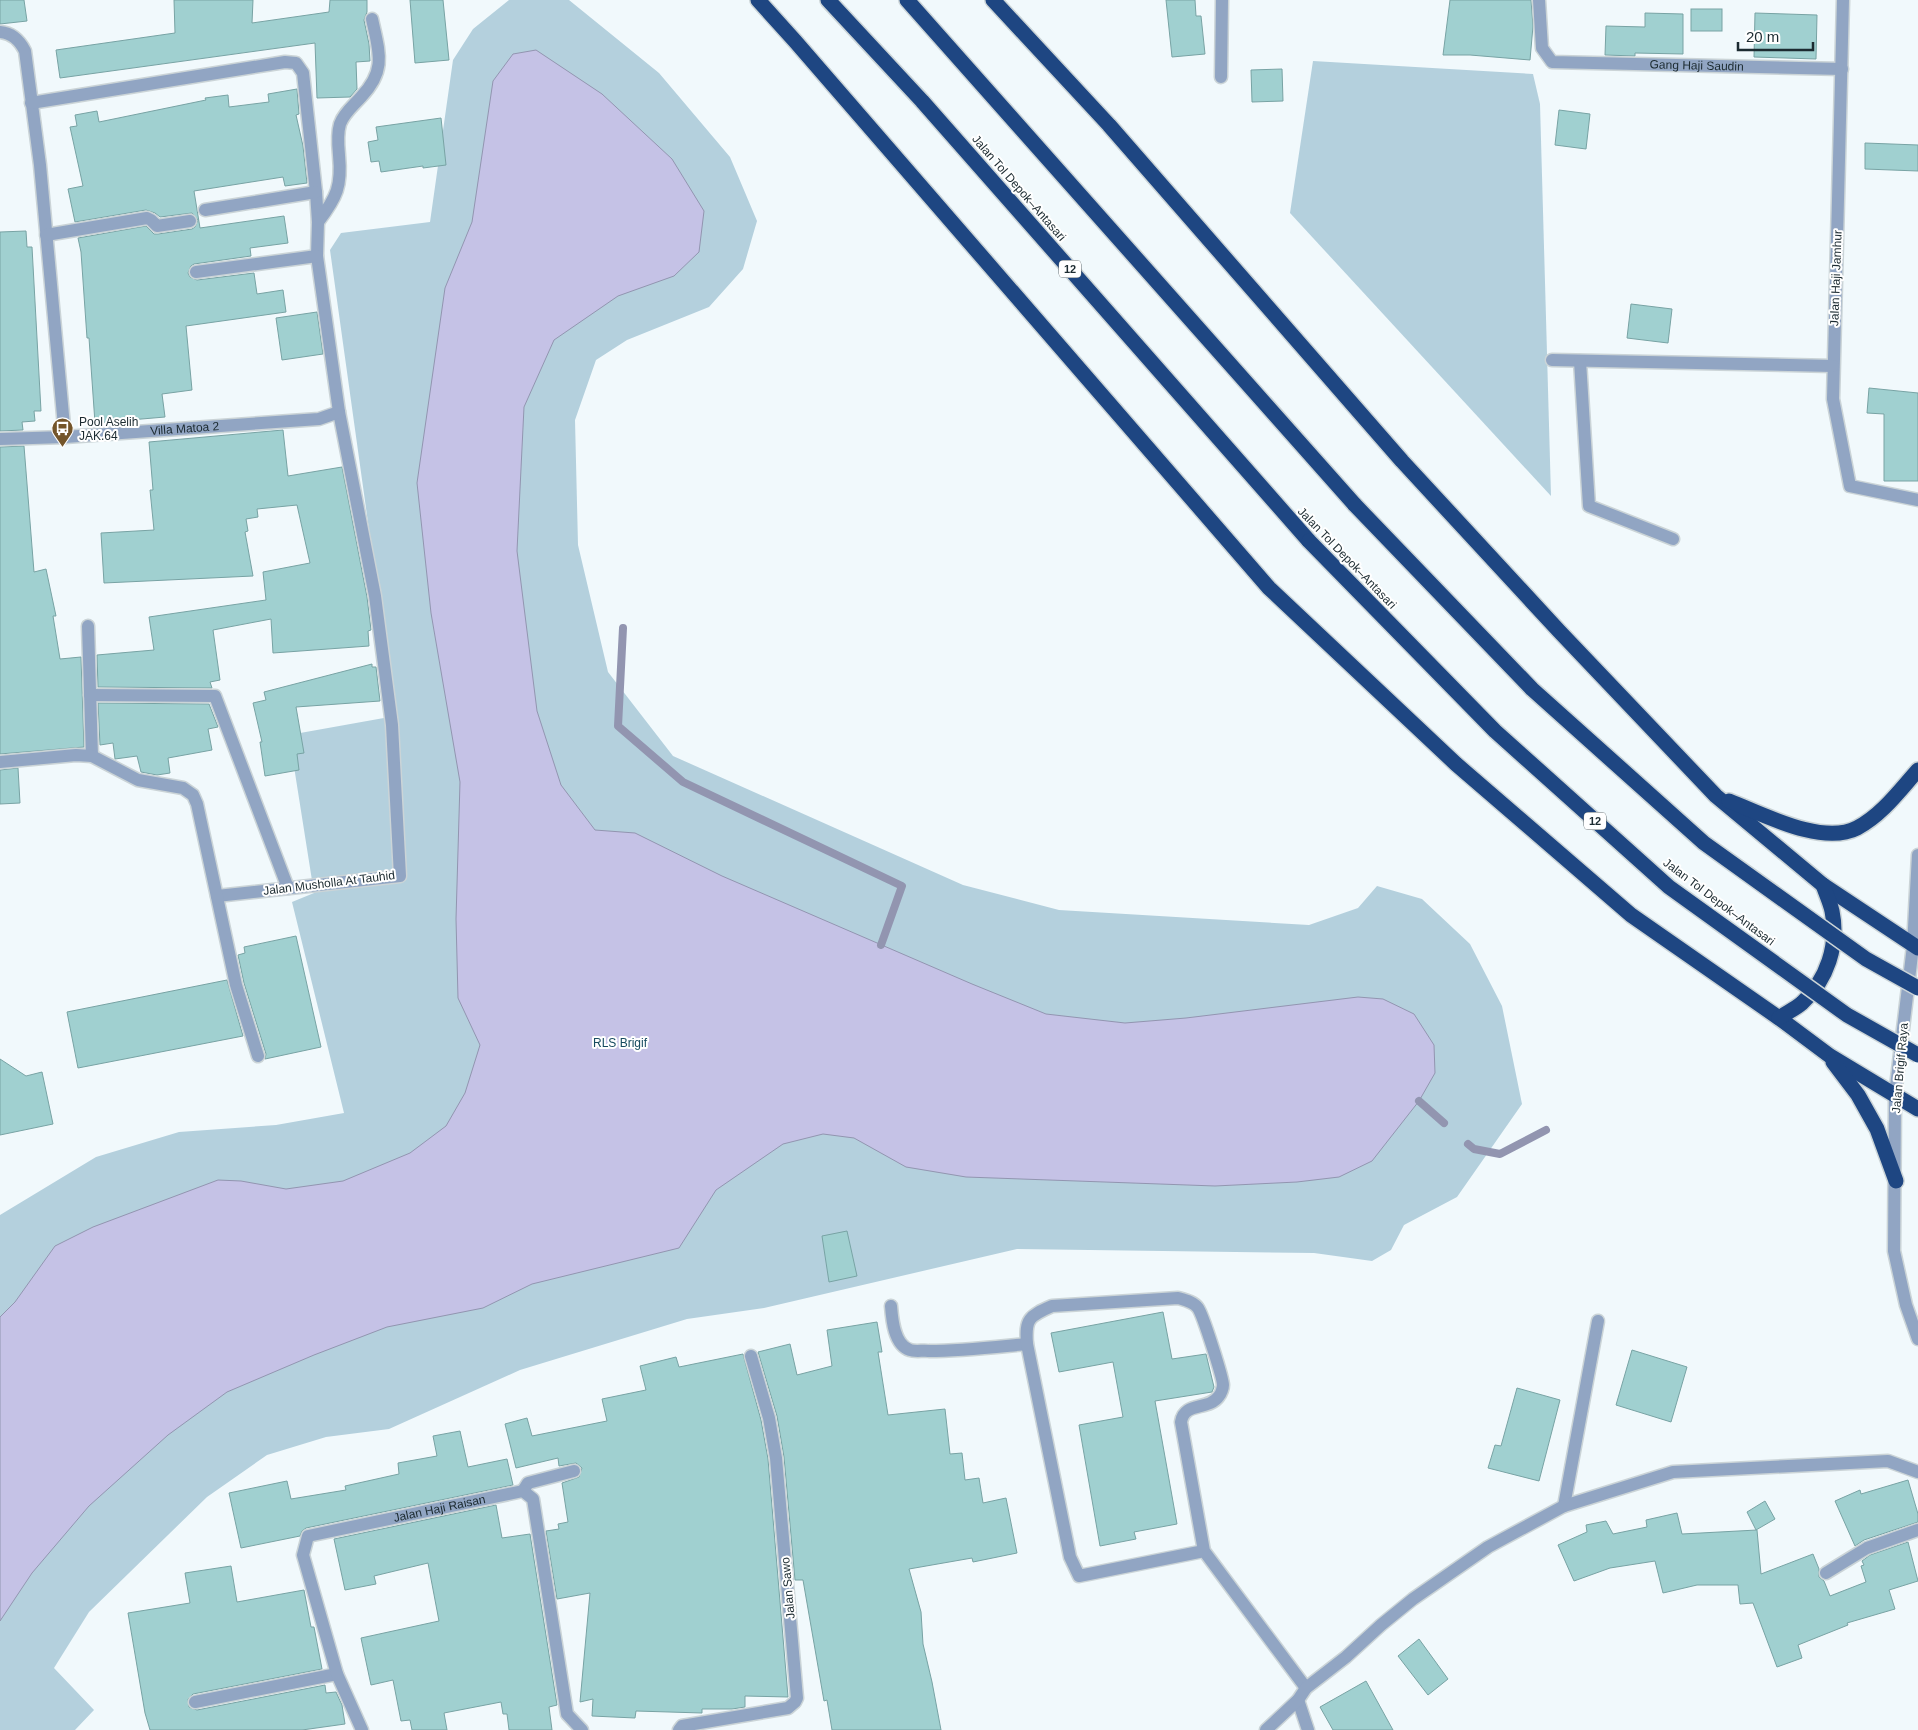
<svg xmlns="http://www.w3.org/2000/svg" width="1918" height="1730" font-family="Helvetica,sans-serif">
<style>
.green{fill:#b4d0dd}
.water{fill:#c5c2e6;stroke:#9295b0}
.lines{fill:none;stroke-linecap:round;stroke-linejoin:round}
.stream{stroke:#9295b0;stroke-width:8}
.building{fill:#a0d0d0;stroke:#78a3a4}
.minor-casing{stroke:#cbd4d7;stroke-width:15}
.highway-casing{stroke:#cbd4d7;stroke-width:18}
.minor{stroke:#91a5c3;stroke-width:12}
.highway{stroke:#1e4682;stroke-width:15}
.highway-bridge-casing{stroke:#cbd4d7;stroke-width:18;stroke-linecap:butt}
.highway-bridge{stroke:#1e4682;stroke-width:15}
.labels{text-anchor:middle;stroke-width:4;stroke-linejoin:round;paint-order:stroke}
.shield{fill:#fff;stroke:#606b6f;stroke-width:1}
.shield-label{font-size:11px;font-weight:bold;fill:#1c2b31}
.street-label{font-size:12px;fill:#1c2b31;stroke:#fff}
.poi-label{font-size:12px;fill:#1c2b31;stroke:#fff;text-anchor:start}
.park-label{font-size:12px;fill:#164b5f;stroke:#fff}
</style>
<rect width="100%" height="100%" fill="#f1f9fc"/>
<!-- green -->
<g class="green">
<polygon points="509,0 569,0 659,73 730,157 757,221 743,269 709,307 627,340 596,360 575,420 578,545 608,672 673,756 963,885 1059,910 1309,925 1358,908 1377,886 1422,899 1470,944 1502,1006 1522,1104 1457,1197 1404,1225 1391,1250 1372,1261 1314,1253 1017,1249 764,1308 687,1319 520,1370 389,1429 326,1437 267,1455 207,1497 89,1612 54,1668 94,1710 75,1730 0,1730 0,1215 96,1157 179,1132 276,1125 344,1113 292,902 314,893 289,735 395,716 330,250 341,233 430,222 453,60 473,29"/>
<polygon points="1313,61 1533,74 1540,104 1551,496 1290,213"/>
</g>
<!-- water -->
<polygon class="water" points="536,50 602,94 672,159 704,211 699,252 674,276 618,296 554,340 524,407 517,551 537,711 561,785 595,830 635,833 722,876 972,984 1046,1014 1125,1023 1186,1018 1358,997 1383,999 1414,1014 1434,1045 1435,1073 1419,1101 1372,1161 1339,1177 1297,1182 1215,1186 966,1177 906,1167 854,1138 823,1134 783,1144 716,1190 679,1248 532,1284 483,1308 387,1327 314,1355 227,1392 168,1435 89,1506 32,1573 0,1621 0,1317 15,1302 55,1246 93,1227 218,1180 241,1181 286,1189 343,1181 410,1153 446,1126 465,1093 480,1045 458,998 456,919 460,782 431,613 417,483 445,288 472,222 493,81 513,54"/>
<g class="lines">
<!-- stream -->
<g class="stream">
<polyline points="623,628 618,726 683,782 902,886 881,945"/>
<polyline points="1419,1101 1444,1123"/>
<polyline points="1468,1144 1474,1149 1500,1154 1546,1130"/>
</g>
</g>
<!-- building -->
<g class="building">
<polygon points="0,0 24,0 27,21 0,24"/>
<polygon points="174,0 253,0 252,23 329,12 330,0 367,0 367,12 364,20 369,44 370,61 356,62 357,89 350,97 317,98 315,43 60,78 56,50 175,33"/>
<polygon points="410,0 443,0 449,60 415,63"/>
<polygon points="1166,0 1195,0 1196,16 1201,16 1205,54 1172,57"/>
<polygon points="1450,0 1531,0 1533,26 1530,60 1470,55 1443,55"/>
<rect x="1691" y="9" width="31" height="22"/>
<polygon points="1645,13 1683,14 1683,54 1635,53 1635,56 1605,55 1606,26 1645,27"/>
<polygon points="1755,13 1817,15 1816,59 1754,57"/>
<polygon points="1282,69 1283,101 1252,102 1251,70"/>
<polygon points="297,89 299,114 296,115 303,146 307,183 285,186 283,177 194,191 200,228 284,216 288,243 250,248 251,256 194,264 191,266 188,273 190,277 197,280 254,273 257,294 283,290 286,312 186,326 192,390 162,394 165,417 95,423 89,338 87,338 81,252 78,238 146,226 154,234 158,234 192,229 195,227 198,220 192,213 160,217 155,213 146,210 75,222 68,189 83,186 70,127 77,126 75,115 97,111 99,122 206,100 205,98 228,95 229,107 269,102 268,94"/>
<polygon points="1559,110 1590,114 1586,149 1555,145"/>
<polygon points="441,118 446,165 423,168 423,166 381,172 379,161 371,162 368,142 378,140 376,127"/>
<polygon points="1865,143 1918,145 1918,171 1865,169"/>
<polygon points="26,231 27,247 32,247 41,411 34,411 35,421 22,422 23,430 0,431 0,232"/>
<polygon points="1631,304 1672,309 1668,343 1627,338"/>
<polygon points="317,312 323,354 282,360 276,318"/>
<polygon points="1869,388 1918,393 1918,481 1884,481 1884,414 1867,413"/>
<polygon points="283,430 288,476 342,467 367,597 371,630 368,631 369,646 273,653 271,619 213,630 220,680 210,682 212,688 98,687 97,655 154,650 149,617 266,600 263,572 310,563 297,505 257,509 258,517 246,519 248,531 245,532 253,576 104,583 101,533 154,530 150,490 153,490 149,442"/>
<polygon points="24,446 34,572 46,569 56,616 53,616 60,659 81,657 84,747 0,754 0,447"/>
<polygon points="372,664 372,667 376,667 380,701 296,707 304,753 297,754 299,770 265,776 260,742 262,742 253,703 266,700 264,692"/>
<polygon points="98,703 209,704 218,727 208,729 212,750 168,758 170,773 157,775 141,772 137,756 115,759 113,743 100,745"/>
<polygon points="18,768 20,803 0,804 0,770"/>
<polygon points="296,936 321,1047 265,1059 266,1054 244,983 238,955 245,953 244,947"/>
<polygon points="227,980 243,1036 78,1068 67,1012"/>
<polygon points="0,1059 26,1076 42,1072 53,1124 0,1135"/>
<polygon points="847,1231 857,1276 829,1282 822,1236"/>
<polygon points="1163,1312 1172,1359 1206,1354 1214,1387 1212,1392 1155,1401 1177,1524 1134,1532 1136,1539 1100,1546 1079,1425 1123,1417 1113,1362 1059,1372 1051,1333"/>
<polygon points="877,1322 882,1352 878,1352 888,1415 945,1409 950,1454 962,1453 965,1480 979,1478 983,1503 1006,1498 1017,1553 973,1562 972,1558 909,1569 921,1612 923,1644 932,1682 941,1730 832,1730 827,1700 824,1701 803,1580 795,1580 784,1457 777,1416 758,1352 790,1344 797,1375 832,1366 827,1330"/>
<polygon points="1632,1350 1687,1367 1671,1422 1616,1405"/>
<polygon points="743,1354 761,1420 768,1459 788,1697 745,1696 745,1707 732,1709 702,1709 702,1713 636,1711 635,1718 592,1716 593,1699 580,1702 590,1593 557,1599 546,1531 559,1529 558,1524 568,1522 562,1483 579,1477 582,1468 576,1463 559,1466 558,1458 516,1468 505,1424 527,1418 532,1436 607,1421 602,1399 646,1390 640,1366 676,1357 679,1367"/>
<polygon points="1517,1388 1560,1400 1539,1481 1488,1468 1495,1445 1501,1446"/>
<polygon points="460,1431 468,1467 507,1459 513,1485 306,1528 302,1531 300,1536 241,1548 229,1493 287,1481 291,1499 346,1490 345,1486 399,1474 398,1463 437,1456 433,1436"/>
<polygon points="1908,1480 1918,1514 1918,1522 1864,1540 1855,1546 1835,1501 1860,1490 1861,1494"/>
<polygon points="1765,1501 1775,1519 1756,1530 1747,1512"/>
<polygon points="496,1505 502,1538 530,1534 557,1705 549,1707 552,1730 509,1730 507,1714 503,1714 501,1702 444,1713 447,1730 412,1730 410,1720 401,1721 393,1680 371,1685 361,1638 439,1621 428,1563 374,1576 376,1584 345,1590 334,1539"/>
<polygon points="1677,1513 1682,1534 1757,1530 1761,1574 1813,1554 1819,1569 1819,1577 1824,1581 1830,1596 1866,1582 1861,1566 1864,1565 1862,1561 1870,1555 1908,1542 1918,1581 1889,1590 1895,1609 1847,1623 1848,1625 1798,1645 1802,1658 1777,1667 1753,1603 1740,1604 1738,1585 1697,1585 1663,1593 1655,1561 1610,1568 1574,1581 1558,1545 1587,1532 1586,1525 1606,1521 1613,1534 1647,1527 1646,1520"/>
<polygon points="231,1566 237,1602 304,1590 311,1627 314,1627 322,1669 193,1694 188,1699 189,1707 197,1710 325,1685 326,1693 336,1692 342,1705 345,1724 302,1730 150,1730 145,1713 128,1613 190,1603 185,1573"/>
<polygon points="1419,1639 1448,1679 1428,1695 1398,1656"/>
<polygon points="1366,1681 1393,1730 1333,1730 1320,1707"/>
</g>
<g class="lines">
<defs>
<g id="minor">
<path id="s1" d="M1539,0l3,48 10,14 290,7"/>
<polyline points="1843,0 1833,399 1850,486 1918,500"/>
<path d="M0,32c13,1 20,9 25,19l15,114 25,272"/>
<polyline points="1221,77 1222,0"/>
<polyline points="31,103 285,62 296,63 303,73 316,192 318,222 317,256 339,412 375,596 392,725 400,876 217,896"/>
<polyline points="205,210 316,192"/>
<path d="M318,222c19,-25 24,-36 21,-67 -1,-10 -2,-21 1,-31 4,-11 13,-18 21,-27 26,-27 18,-45 11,-78"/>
<polyline points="46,235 147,218 151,220 157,226 190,221"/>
<polyline points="196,272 317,256"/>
<polyline points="1552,360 1833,366"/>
<polyline points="1580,361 1589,506 1673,539"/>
<path id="s2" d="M0,439l65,-2 254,-18 20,-7"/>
<polyline points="88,626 92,756"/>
<polyline points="90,695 215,696 288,888"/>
<polyline points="0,762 76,755 92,756 138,780 183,788 193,795 197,804 236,985 258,1056"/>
<polyline points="1918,855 1913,946 1895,1095 1894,1251 1906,1305 1918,1339"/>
<path d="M891,1306c1,13 3,39 19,44 5,2 14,0 19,1 33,0 66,-4 98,-7"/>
<polyline points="523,1491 528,1483 574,1471"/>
<polyline points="1564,1506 1598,1321"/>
<path d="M1204,1551l-23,-129c3,-21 28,-11 38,-26 2,-2 4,-8 4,-11 0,-7 -20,-70 -25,-77 -4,-6 -13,-8 -20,-10l-126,8c-23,10 -27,13 -25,38l43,213 9,19 125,-25 102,137"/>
<polyline points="1826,1573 1867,1548 1918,1530"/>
<polyline points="1298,1700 1308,1730"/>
<polyline points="195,1702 337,1674"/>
<path id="s3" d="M362,1730l-25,-56 -34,-119 5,-19 215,-45 10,8 34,215 15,16"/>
<polyline points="679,1730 682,1726 688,1725 788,1708 795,1702 797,1698 776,1458 769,1418 751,1356"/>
<polyline points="1266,1730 1298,1700 1306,1688 1346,1657 1381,1625 1413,1599 1488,1547 1564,1506 1673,1472 1888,1461 1918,1472"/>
</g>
<g id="highway">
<polyline points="758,0 795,41 1269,588 1456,764 1631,915 1779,1018 1830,1056 1918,1109"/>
<polyline points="828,0 922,101 1309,541"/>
<polyline points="907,0 1355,505"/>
<polyline points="993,0 1109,125 1402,461 1559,631 1716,796 1823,885 1918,948"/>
<path d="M1729,801c34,13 93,45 128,27 25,-13 43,-38 61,-58"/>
<path d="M1779,1018c7,-5 16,-9 23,-15 25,-23 37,-58 30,-92 -2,-9 -6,-17 -9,-26"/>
<polyline points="1833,1062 1858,1095 1877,1129 1896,1181"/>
</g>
</defs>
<!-- minor casing -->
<use href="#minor" class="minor-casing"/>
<!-- highway casing -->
<use href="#highway" class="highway-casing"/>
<!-- minor -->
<use href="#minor" class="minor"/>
<!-- highway -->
<use href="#highway" class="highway"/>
<defs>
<g id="highway-bridge">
<polyline points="1355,505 1532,689 1704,843 1866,959 1918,988"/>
<polyline points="1309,541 1495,731 1669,887 1847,1015 1918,1055"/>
</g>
</defs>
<!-- highway-bridge casing -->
<use href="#highway-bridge" class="highway-bridge-casing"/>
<!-- highway-bridge -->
<use href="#highway-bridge" class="highway-bridge"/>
</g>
<!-- icons -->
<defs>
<symbol id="bus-pin" viewBox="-11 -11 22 30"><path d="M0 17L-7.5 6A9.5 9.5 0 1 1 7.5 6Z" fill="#74552a" stroke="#fff"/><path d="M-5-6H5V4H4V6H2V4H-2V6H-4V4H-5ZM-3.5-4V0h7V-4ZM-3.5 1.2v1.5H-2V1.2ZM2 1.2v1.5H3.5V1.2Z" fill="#fff"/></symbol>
</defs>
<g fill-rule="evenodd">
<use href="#bus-pin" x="50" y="416" width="25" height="34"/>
</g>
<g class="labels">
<!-- shield labels -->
<g class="shield">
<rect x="1059" y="260.5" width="22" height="17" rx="4"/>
<rect x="1584" y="812.5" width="22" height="17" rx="4"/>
</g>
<g class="shield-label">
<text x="1070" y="273">12</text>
<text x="1595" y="825">12</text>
</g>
<!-- street labels -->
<g class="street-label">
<text dy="4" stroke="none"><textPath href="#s1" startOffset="210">Gang Haji Saudin</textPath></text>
<text transform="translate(1019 188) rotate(49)" y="4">Jalan Tol Depok–Antasari</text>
<text transform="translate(1836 278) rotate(-88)" y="4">Jalan Haji Jamhur</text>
<text dy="4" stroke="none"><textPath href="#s2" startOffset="185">Villa Matoa 2</textPath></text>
<text transform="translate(1347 558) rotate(46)" y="4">Jalan Tol Depok–Antasari</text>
<text transform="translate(329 883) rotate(-7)" y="4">Jalan Musholla At Tauhid</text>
<text transform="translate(1719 902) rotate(37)" y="4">Jalan Tol Depok–Antasari</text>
<text transform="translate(1900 1068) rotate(-85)" y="4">Jalan Brigif Raya</text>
<text dy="4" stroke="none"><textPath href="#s3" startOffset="339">Jalan Haji Raisan</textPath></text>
<text transform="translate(788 1588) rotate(-95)" y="4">Jalan Sawo</text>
</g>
<!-- poi labels -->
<g class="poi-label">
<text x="79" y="426">Pool Aselih<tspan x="79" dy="14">JAK.64</tspan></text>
</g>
<!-- park labels -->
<g class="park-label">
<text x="620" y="1047">RLS Brigif</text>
</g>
</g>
<!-- scale -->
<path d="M1738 42v8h75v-8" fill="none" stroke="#1c2b31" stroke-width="2.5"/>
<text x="1746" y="42" font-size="15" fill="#1c2b31" stroke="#ffffff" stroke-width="4" paint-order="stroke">20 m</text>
</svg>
